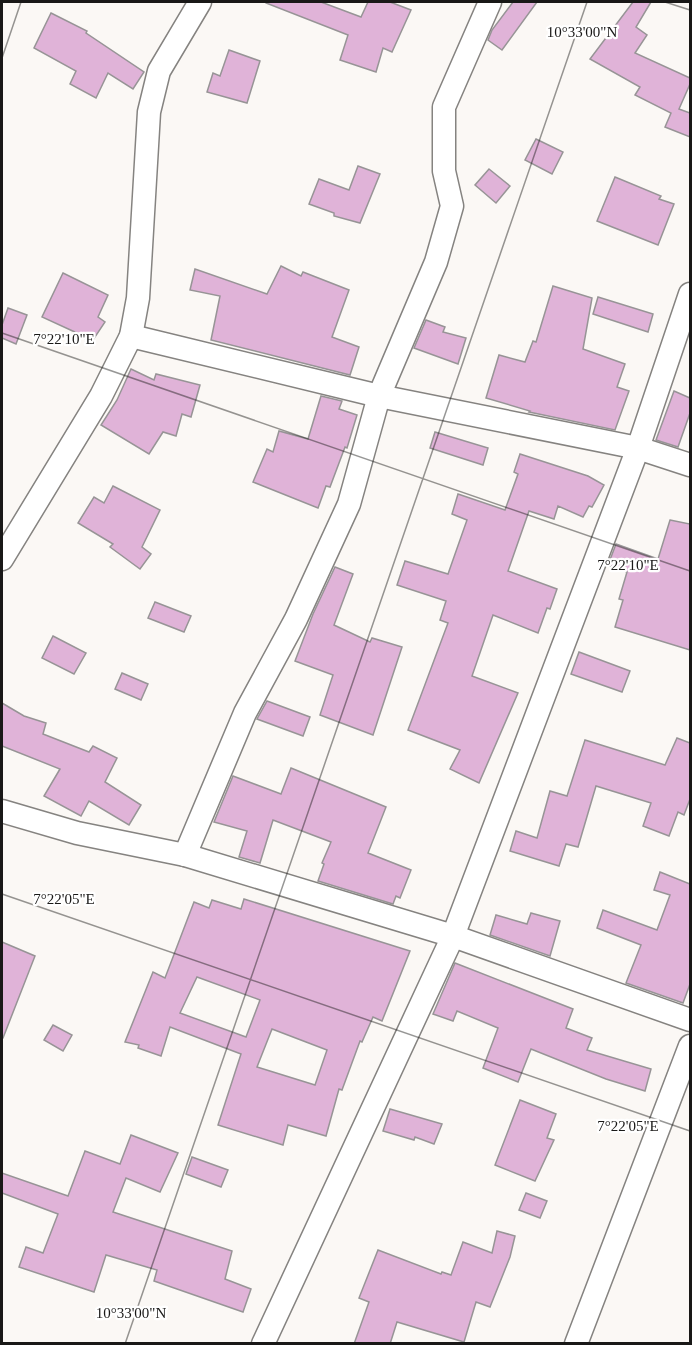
<svg xmlns="http://www.w3.org/2000/svg" width="692" height="1345" font-family="'Times New Roman',serif">
<style>
.building{fill:#e0b3d8;stroke:#979496;stroke-width:1.5;fill-rule:evenodd}
.lines{fill:none;stroke-linecap:round;stroke-linejoin:round}
.minor-casing{stroke:#858380;stroke-width:25}
.minor{stroke:#fff;stroke-width:22}
.ticks{fill:none;stroke:#191817;stroke-width:1.5;stroke-opacity:0.45}
.ticks-label{font-size:15px;text-anchor:middle;fill:#191817;stroke:#fff;stroke-width:4.5;stroke-linejoin:round;paint-order:stroke}
</style>
<rect width="100%" height="100%" fill="#fbf8f5"/>
<!-- building -->
<g class="building">
<polygon points="266,2 321,2 361,17 368,2 390,2 411,10 392,52 383,48 376,72 340,60 348,35 266,3"/>
<polygon points="513,2 537,2 502,50 488,40 492,30"/>
<polygon points="633,2 651,2 636,27 647,35 635,53 690,78 690,84 679,109 690,113 690,137 665,127 671,113 635,95 640,87 590,59"/>
<polygon points="51,13 87,31 86,33 144,72 133,89 108,73 96,98 70,84 76,71 34,48"/>
<polygon points="229,50 260,61 247,103 207,92 213,73 220,76"/>
<polygon points="536,139 563,152 552,174 525,160"/>
<polygon points="358,166 380,174 360,223 334,216 334,213 309,204 319,179 349,190"/>
<polygon points="489,169 510,186 496,203 475,185"/>
<polygon points="615,177 661,196 659,199 674,204 658,245 597,221"/>
<polygon points="281,266 301,276 303,272 349,290 332,337 359,347 350,375 211,340 220,296 190,290 195,269 267,294"/>
<polygon points="63,273 108,295 98,317 105,322 91,343 77,333 42,317"/>
<polygon points="553,286 592,298 583,349 625,364 617,387 629,391 615,430 529,412 530,411 486,398 499,355 525,362 533,341 536,342"/>
<polygon points="598,297 653,314 648,332 593,314"/>
<polygon points="8,308 27,315 16,344 2,338 2,325"/>
<polygon points="426,320 445,327 443,332 466,338 458,364 414,348"/>
<polygon points="131,369 154,380 156,374 200,385 191,417 182,414 176,436 163,432 149,454 101,425 117,400"/>
<polygon points="674,391 690,398 690,413 678,447 656,440"/>
<polygon points="321,396 342,401 339,409 357,415 347,448 345,447 330,487 326,486 318,508 253,482 267,449 273,452 279,431 308,439"/>
<polygon points="435,432 488,448 483,465 430,448"/>
<polygon points="520,454 588,476 604,485 592,507 589,506 583,517 558,506 554,519 529,511 508,571 557,589 550,609 547,608 538,633 493,615 472,676 518,693 479,783 450,769 460,750 408,730 448,623 440,620 446,601 397,585 405,561 448,574 467,520 452,514 458,494 505,510 518,474 514,472"/>
<polygon points="113,486 160,510 142,547 151,554 140,569 110,547 113,544 78,523 94,497 104,503"/>
<polygon points="670,520 690,524 690,650 615,627 623,600 619,599 627,572 608,565 616,544 658,559"/>
<polygon points="335,567 353,574 334,625 370,642 372,638 402,647 373,735 320,715 333,675 295,661 313,614"/>
<polygon points="155,602 191,616 184,632 148,618"/>
<polygon points="53,636 86,653 74,674 42,658"/>
<polygon points="579,652 630,671 622,692 571,674"/>
<polygon points="122,673 148,684 141,700 115,689"/>
<polygon points="267,701 310,717 303,736 257,719"/>
<polygon points="2,703 24,716 46,723 43,734 89,752 93,746 117,758 105,782 141,805 129,825 89,801 81,816 44,796 60,769 2,746"/>
<polygon points="677,738 690,743 690,799 684,815 678,812 669,836 643,826 651,803 596,786 578,847 566,844 559,866 510,851 516,831 537,838 550,791 567,796 585,740 665,765"/>
<polygon points="291,768 386,807 368,853 411,870 400,898 396,896 393,904 318,881 324,864 322,863 331,842 273,820 260,863 239,857 247,831 214,822 233,776 281,794"/>
<polygon points="660,872 690,884 690,984 683,1003 626,983 641,945 597,928 603,910 657,930 670,895 654,890"/>
<path d="M244,899l166,52 -28,70 -9,-4 -11,25 -2,-1 -18,49 -3,-1 -13,47 -38,-11 -5,20 -65,-20 23,-71 -71,-27 -9,29 -23,-8 1,-3 -14,-3 28,-70 12,6 29,-76 15,6 3,-8 29,9zM197,977l63,23 -14,37 -66,-24zM272,1029l55,21 -12,35 -58,-18z"/>
<polygon points="531,913 560,921 550,956 490,935 496,915 527,924"/>
<polygon points="2,942 35,956 3,1038 2,1038"/>
<polygon points="455,963 573,1009 566,1028 592,1038 587,1050 651,1069 645,1091 606,1079 531,1049 518,1082 483,1068 498,1028 457,1011 453,1021 433,1014"/>
<polygon points="53,1025 72,1035 63,1051 44,1040"/>
<polygon points="520,1100 556,1114 547,1138 554,1140 535,1181 495,1165"/>
<polygon points="390,1109 442,1124 434,1144 415,1137 414,1140 383,1131"/>
<polygon points="131,1135 178,1153 160,1192 126,1178 113,1212 232,1251 225,1279 251,1289 243,1312 154,1281 157,1270 106,1255 94,1292 19,1267 26,1247 43,1253 58,1214 2,1193 2,1173 68,1196 85,1151 120,1164"/>
<polygon points="192,1157 228,1170 221,1187 186,1174"/>
<polygon points="526,1193 547,1201 540,1218 519,1210"/>
<polygon points="497,1231 515,1236 510,1257 490,1307 476,1302 464,1342 397,1322 390,1344 354,1344 369,1302 359,1298 378,1250 441,1274 442,1272 451,1275 463,1242 492,1253"/>
</g>
<g class="lines">
<defs>
<g id="minor">
<polyline points="131,336 379,396 638,448 690,465"/>
<polyline points="2,559 101,396 131,336 138,298 149,112 159,71 200,2"/>
<polyline points="2,811 77,833 185,855 453,936 690,1020"/>
<polyline points="185,855 245,713 296,619 349,504 379,396 436,262 452,206 444,171 444,107 490,2"/>
<polyline points="263,1344 453,936 638,448 690,294"/>
<polyline points="576,1344 690,1046"/>
</g>
</defs>
<!-- minor casing -->
<use href="#minor" class="minor-casing"/>
<!-- minor -->
<use href="#minor" class="minor"/>
</g>
<!-- ticks -->
<path class="ticks" d="M665,2l25,8M2,58l19,-56M2,333l688,238M2,894l688,237M125,1344l462,-1342"/>
<g class="ticks-label">
<text x="582" y="37">10°33'00"N</text>
<text x="64" y="344">7°22'10"E</text>
<text x="628" y="570">7°22'10"E</text>
<text x="64" y="904">7°22'05"E</text>
<text x="628" y="1131">7°22'05"E</text>
<text x="131" y="1318">10°33'00"N</text>
</g>
<!-- border -->
<rect width="692" height="1345" fill="none" stroke="#191817" stroke-width="6"/>
</svg>
